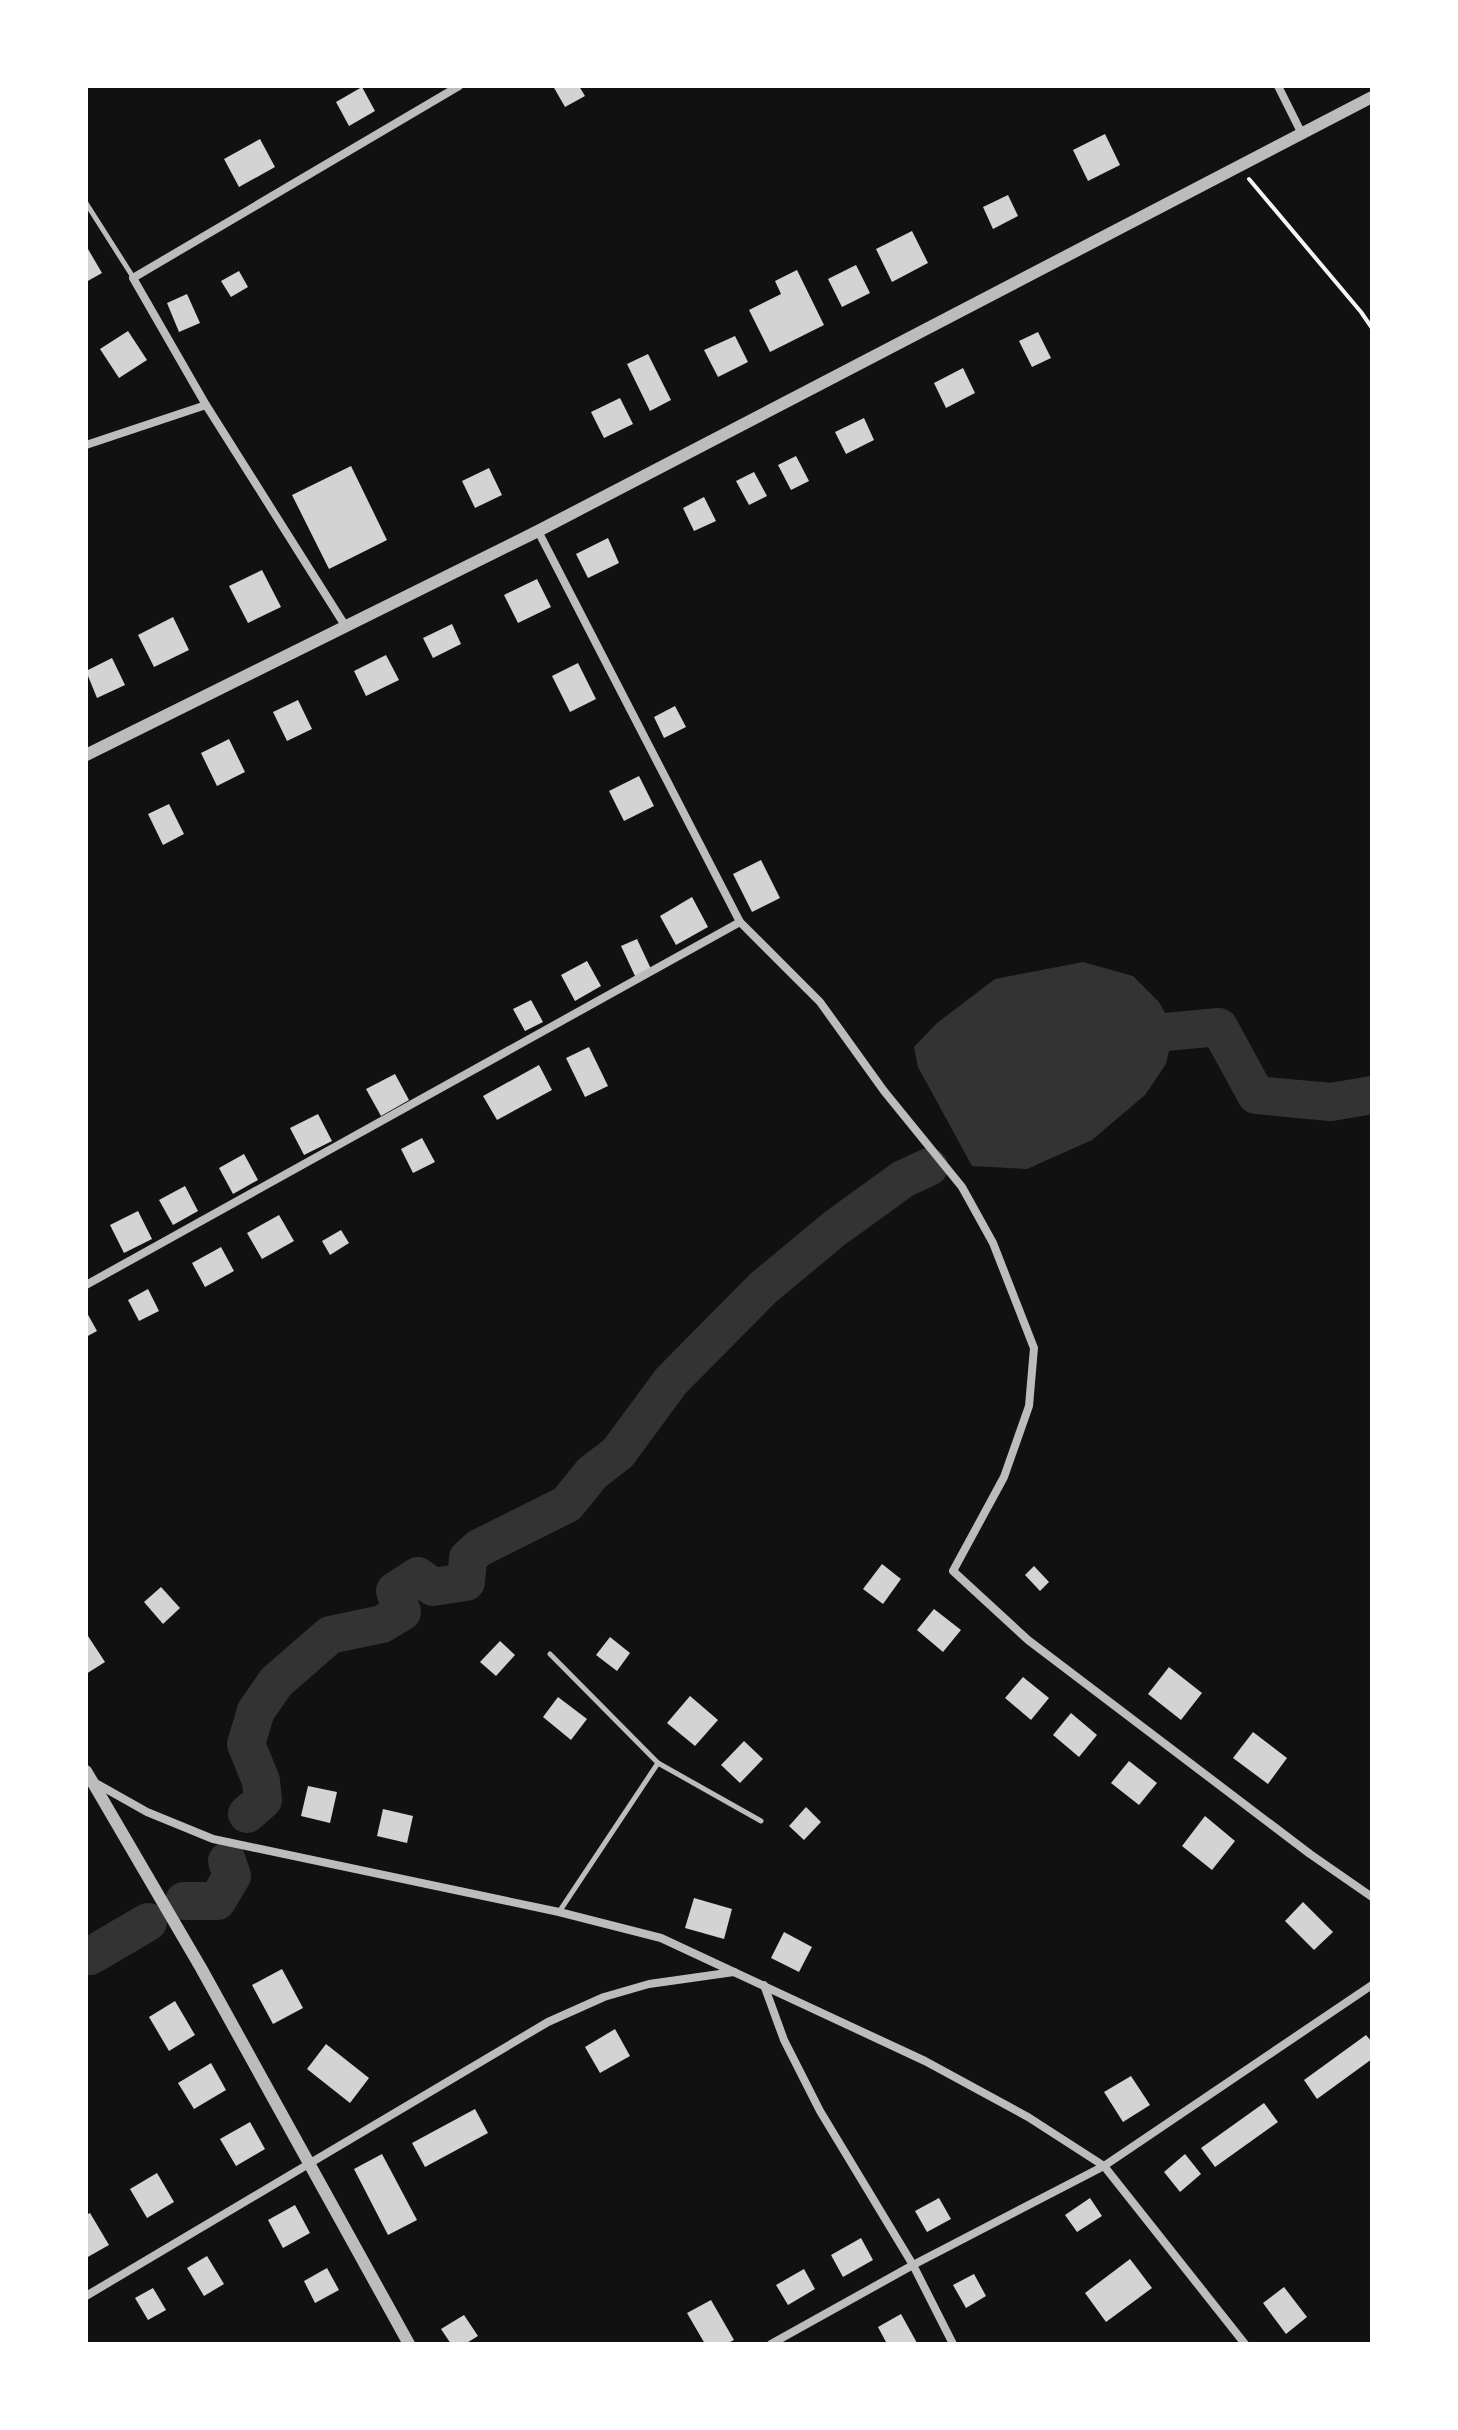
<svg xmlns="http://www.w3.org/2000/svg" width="1458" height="2430" font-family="Ubuntu,sans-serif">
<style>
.water{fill:#333}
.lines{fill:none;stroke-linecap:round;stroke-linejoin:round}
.river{stroke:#333;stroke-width:38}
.building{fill:#d3d3d3}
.path{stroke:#f5f5f5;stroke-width:4}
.service{stroke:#bcbcbc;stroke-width:5}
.minor{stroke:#bcbcbc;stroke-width:8}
.tertiary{stroke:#bcbcbc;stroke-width:12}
</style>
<rect width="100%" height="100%" fill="#111"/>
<!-- water -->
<polygon class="water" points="1083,962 1133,976 1159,1002 1174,1029 1166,1064 1145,1095 1092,1140 1027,1169 972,1166 918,1067 914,1047 937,1023 995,979"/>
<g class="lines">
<!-- river -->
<g class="river">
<polyline points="1123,1036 1219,1027 1256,1095 1331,1102 1372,1095"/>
<polyline points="247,1814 263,1800 261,1781 246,1744 256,1711 276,1682 330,1635 382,1624 402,1612 395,1591 418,1576 433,1587 466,1582 468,1558 479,1548 567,1504 592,1473 618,1453 671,1381 763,1288 834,1229 903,1179 929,1167"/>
<polyline points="184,1901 217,1901 232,1876 227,1861"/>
<polyline points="86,1955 90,1956 148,1922"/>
</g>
</g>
<!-- building -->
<g class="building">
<polygon points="553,86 579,86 585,96 565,107"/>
<polygon points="362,87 375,111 349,126 336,102"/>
<polygon points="1105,134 1120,165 1088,181 1073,150"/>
<polygon points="260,139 275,167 239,187 224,159"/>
<polygon points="1008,195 1018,216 993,229 983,207"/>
<polygon points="912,231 928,263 892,282 876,249"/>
<polygon points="88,249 102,273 86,282 86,250"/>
<polygon points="856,265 870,293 842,307 828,279"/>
<polygon points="797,270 824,325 770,352 749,310 781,294 775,281"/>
<polygon points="239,271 248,287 231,297 221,281"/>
<polygon points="187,294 200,323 179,332 167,303"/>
<polygon points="128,331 147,360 119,378 100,349"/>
<polygon points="1038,332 1051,358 1032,367 1019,341"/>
<polygon points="735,336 748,362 718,377 704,350"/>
<polygon points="648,354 671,400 650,411 627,364"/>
<polygon points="963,368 975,393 946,408 934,383"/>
<polygon points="620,398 633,424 604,438 591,412"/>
<polygon points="864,418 874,440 846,454 835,432"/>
<polygon points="796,456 809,481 791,490 778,465"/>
<polygon points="351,466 387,540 329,569 292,495"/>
<polygon points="489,468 502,495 475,508 462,481"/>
<polygon points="754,472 767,496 749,505 736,481"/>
<polygon points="704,497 716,521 694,531 683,508"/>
<polygon points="608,538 619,563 588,578 576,554"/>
<polygon points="262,570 281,607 248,623 229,586"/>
<polygon points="537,579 551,607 518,623 504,595"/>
<polygon points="173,617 189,650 154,667 138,635"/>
<polygon points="452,624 461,644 433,658 423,638"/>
<polygon points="386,655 399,680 366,696 354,671"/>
<polygon points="112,658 125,685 97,698 86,671"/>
<polygon points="578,663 596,699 570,712 552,676"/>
<polygon points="298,700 312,729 287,741 273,712"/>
<polygon points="675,706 686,727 664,738 654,717"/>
<polygon points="229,739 245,772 217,786 201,753"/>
<polygon points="639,776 654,806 624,821 609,791"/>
<polygon points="169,804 184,834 163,845 148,814"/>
<polygon points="761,860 780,898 752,912 733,874"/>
<polygon points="692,897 708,927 676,945 660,916"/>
<polygon points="637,939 651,969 635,976 621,946"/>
<polygon points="587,961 601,986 575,1001 561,975"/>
<polygon points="531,1000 543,1022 525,1031 513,1009"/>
<polygon points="589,1047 608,1086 585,1097 566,1058"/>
<polygon points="539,1065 552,1090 497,1120 483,1096"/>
<polygon points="395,1074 409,1100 381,1116 366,1089"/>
<polygon points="318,1114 332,1141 304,1155 290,1128"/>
<polygon points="422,1138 435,1162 413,1173 401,1149"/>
<polygon points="244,1154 258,1180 233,1194 219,1168"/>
<polygon points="185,1186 198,1211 173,1225 159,1200"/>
<polygon points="138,1211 152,1239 124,1253 110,1225"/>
<polygon points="279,1215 294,1241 262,1259 247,1233"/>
<polygon points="341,1230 349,1243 330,1255 322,1241"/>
<polygon points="221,1247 234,1271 205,1287 192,1263"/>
<polygon points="148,1289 159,1311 139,1321 128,1300"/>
<polygon points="86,1311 97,1331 86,1337"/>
<polygon points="882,1564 901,1579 883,1604 863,1589"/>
<polygon points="1034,1566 1049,1582 1040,1591 1025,1575"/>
<polygon points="161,1587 180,1608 163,1624 144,1602"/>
<polygon points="934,1609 961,1630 943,1652 917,1630"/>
<polygon points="86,1633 105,1662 86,1674"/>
<polygon points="610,1637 630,1653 617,1671 596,1655"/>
<polygon points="500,1641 515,1655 496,1676 480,1662"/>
<polygon points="1169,1667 1202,1693 1181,1720 1148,1694"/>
<polygon points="1023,1677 1049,1698 1031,1720 1005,1698"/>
<polygon points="690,1696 718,1720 695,1746 667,1723"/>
<polygon points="558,1697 587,1719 571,1740 543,1717"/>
<polygon points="1071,1713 1097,1735 1079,1757 1053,1735"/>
<polygon points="1253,1732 1287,1758 1268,1784 1233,1758"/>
<polygon points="744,1741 763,1759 740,1783 721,1765"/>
<polygon points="1129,1761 1157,1783 1139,1805 1111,1783"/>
<polygon points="308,1786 337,1792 330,1823 301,1816"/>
<polygon points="806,1807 821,1822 804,1840 789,1826"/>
<polygon points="383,1809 413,1816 407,1843 377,1836"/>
<polygon points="1205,1816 1235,1841 1212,1870 1182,1846"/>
<polygon points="694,1898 732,1909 724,1939 685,1928"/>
<polygon points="1303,1902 1333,1932 1314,1950 1285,1921"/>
<polygon points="784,1932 812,1947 799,1972 771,1958"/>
<polygon points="282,1969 303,2008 273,2024 252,1985"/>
<polygon points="175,2001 195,2035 169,2051 149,2017"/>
<polygon points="615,2029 630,2056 600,2073 585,2047"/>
<polygon points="1366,2035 1372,2042 1372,2059 1317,2099 1304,2080"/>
<polygon points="326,2044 369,2078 350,2103 307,2069"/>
<polygon points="211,2063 226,2090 194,2109 178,2083"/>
<polygon points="1131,2076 1150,2105 1123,2122 1104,2092"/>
<polygon points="1264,2103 1278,2122 1215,2167 1201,2148"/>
<polygon points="475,2109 488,2133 425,2167 412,2143"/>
<polygon points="250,2122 265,2149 236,2166 220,2139"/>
<polygon points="382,2154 417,2220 388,2235 354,2169"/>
<polygon points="1185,2154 1201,2174 1180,2192 1164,2172"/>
<polygon points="157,2173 174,2202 147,2218 130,2189"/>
<polygon points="939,2198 951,2219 927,2232 915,2211"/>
<polygon points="1090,2198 1102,2216 1077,2232 1065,2215"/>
<polygon points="295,2205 310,2233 283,2248 268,2220"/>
<polygon points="90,2213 109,2245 86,2258 86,2215"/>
<polygon points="861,2238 873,2260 843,2277 831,2255"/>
<polygon points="207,2256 224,2284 204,2296 187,2268"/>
<polygon points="1130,2259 1152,2288 1106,2322 1085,2293"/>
<polygon points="327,2268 339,2290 315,2303 304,2281"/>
<polygon points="804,2269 815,2289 788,2305 776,2285"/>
<polygon points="974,2274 986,2296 966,2308 953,2285"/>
<polygon points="1284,2287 1307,2317 1286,2334 1263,2303"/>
<polygon points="153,2288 166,2310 148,2320 135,2298"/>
<polygon points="711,2300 734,2340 726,2344 705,2344 687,2313"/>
<polygon points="901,2314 917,2343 915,2344 887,2344 878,2327"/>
<polygon points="464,2315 478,2336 465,2344 451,2344 441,2329"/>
</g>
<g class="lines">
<!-- path -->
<polyline class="path" points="1249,179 1361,312 1372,328"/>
<!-- service -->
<g class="service">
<polyline points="86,203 133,277"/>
<polyline points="550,1654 658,1763 761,1821"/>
<polyline points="559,1912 658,1763"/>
</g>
<!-- minor -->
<g class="minor">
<polyline points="1278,86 1302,134"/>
<polyline points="86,445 206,405"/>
<polyline points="346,627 206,405 133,278 459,86"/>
<polyline points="740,922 820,1002 884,1091 962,1187 993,1243 1034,1348 1029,1406 1004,1477 953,1571 1028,1640 1310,1854 1372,1897"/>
<polyline points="86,1285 740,922 538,531"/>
<polyline points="92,1781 147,1812 213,1839 559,1912 661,1938 925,2061 1028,2117 1104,2166 1245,2344"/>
<polyline points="764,1985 784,2040 820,2111 913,2265 953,2344"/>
<polyline points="86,2296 548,2022 604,1997 649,1984 734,1972"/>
<polyline points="771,2344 913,2265 1104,2166 1372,1985"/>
</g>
<!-- tertiary -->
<g class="tertiary">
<polyline points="86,755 538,531 1372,97"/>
<polyline points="86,1771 201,1968 409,2344"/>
</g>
</g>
<!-- border -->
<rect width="1458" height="2430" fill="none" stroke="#ffffff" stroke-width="176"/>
</svg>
